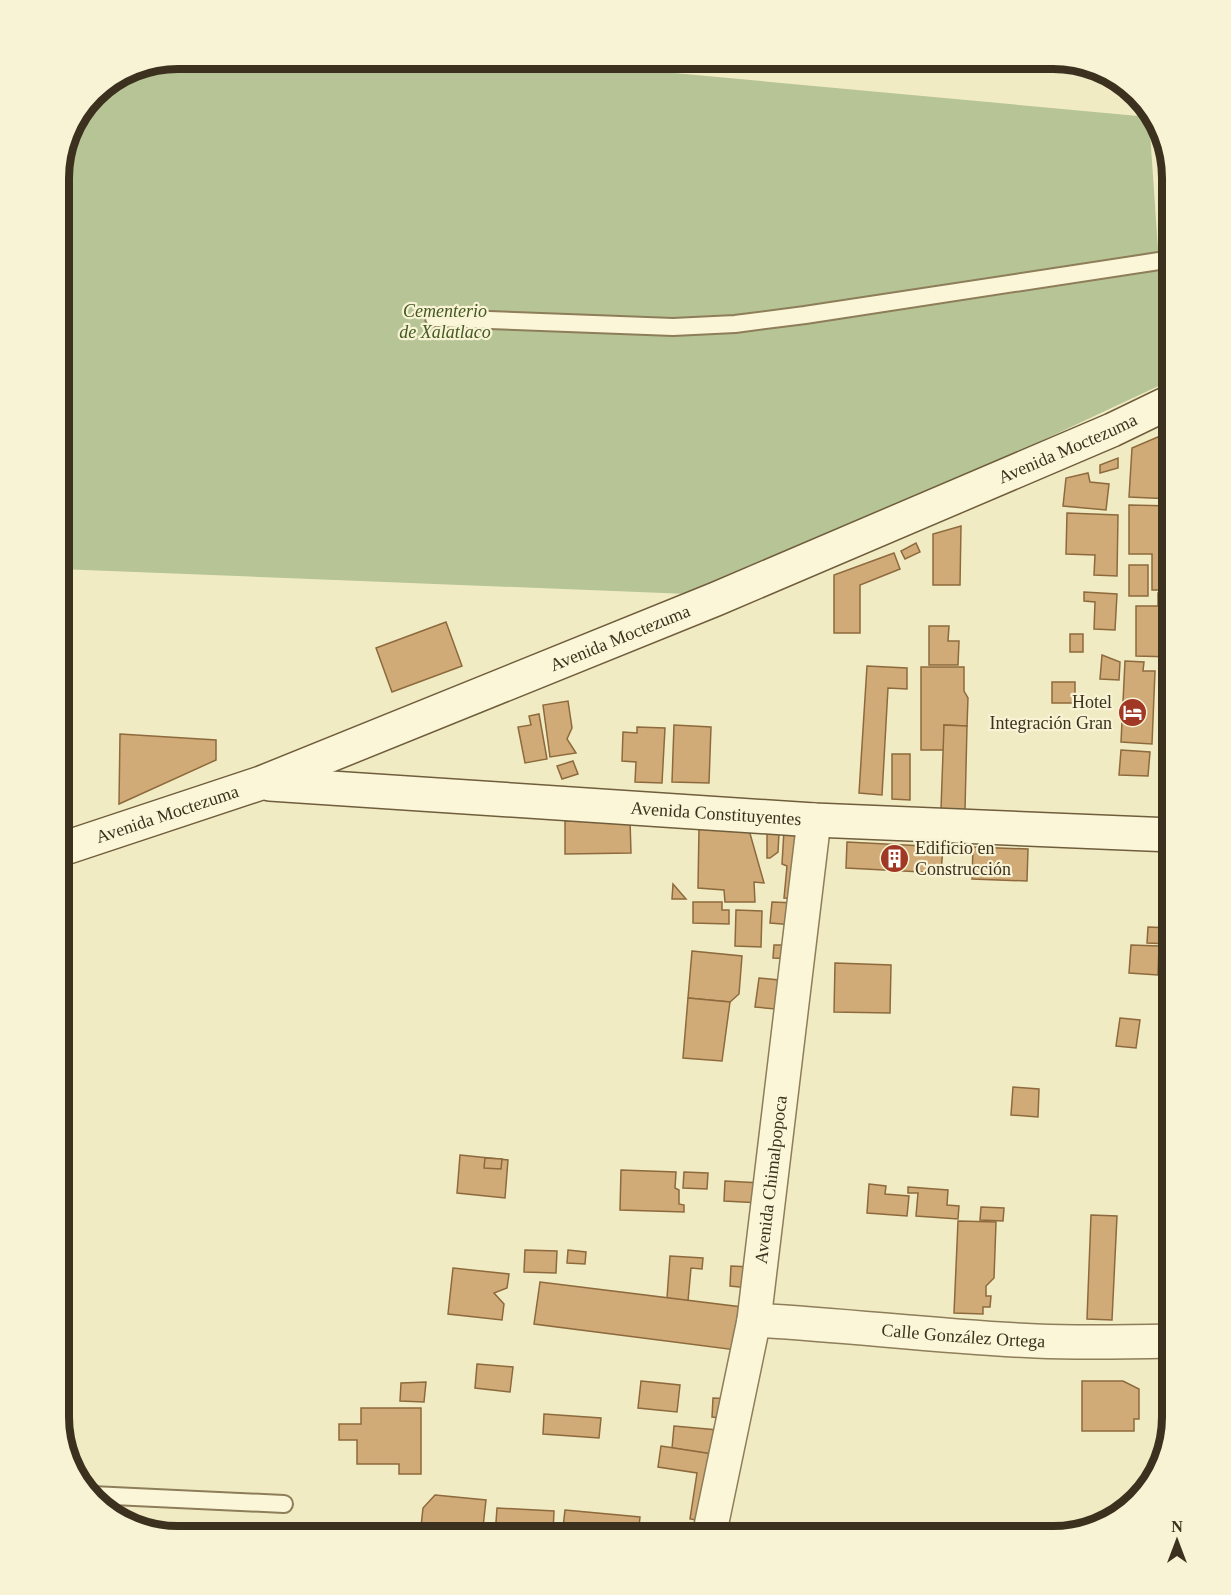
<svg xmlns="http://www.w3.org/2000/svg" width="1231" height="1595" font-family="'Times New Roman',serif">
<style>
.green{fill:#c0d096}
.cemetery{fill:#b7c496}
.building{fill:#d1ab77;stroke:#8d6a3d;stroke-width:1.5}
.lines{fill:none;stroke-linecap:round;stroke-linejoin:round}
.service-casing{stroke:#8d7d59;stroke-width:20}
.minor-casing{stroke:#8d7d59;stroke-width:36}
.secondary-casing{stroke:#6f5d3c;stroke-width:36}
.service{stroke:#fbf6d8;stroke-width:16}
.minor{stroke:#fbf6d8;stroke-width:33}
.secondary{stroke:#fbf6d8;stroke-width:33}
.labels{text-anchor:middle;stroke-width:4.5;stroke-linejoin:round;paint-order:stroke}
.park-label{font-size:18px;font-style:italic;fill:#435923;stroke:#f8f3d4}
.street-label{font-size:18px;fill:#3c311e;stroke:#f8f3d4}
.poi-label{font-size:18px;fill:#3c311e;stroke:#f8f3d4;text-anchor:end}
.rim{fill:none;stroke:#3c311e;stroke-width:8}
</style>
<rect width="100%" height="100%" fill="#f1ebc3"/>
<!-- green -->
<polygon class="green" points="1016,59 1060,59 1083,66"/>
<!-- cemetery -->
<polygon class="cemetery" points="178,59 448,59 620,68 1149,117 1167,382 713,595 59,569 59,170 71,126 99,88 133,67"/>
<!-- building -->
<g class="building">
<polygon points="1172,431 1172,499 1129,497 1132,448"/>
<polygon points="1118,458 1118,468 1100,473 1100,465"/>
<polygon points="1088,473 1090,482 1109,484 1106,510 1063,506 1066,478"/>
<polygon points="1129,505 1172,506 1172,590 1152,590 1152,554 1129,554"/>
<polygon points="1067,513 1118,515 1117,576 1094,575 1095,555 1066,554"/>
<polygon points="961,526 960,585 933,585 933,534"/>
<polygon points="916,543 920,552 905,559 901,551"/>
<polygon points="894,553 900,569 860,585 860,633 834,633 834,575"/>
<rect x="1129" y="565" width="19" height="31"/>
<polygon points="1084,592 1117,594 1115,630 1094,629 1095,602 1084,601"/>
<polygon points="1158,593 1172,594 1172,657 1136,656 1136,606 1158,606"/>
<polygon points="446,622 462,666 392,692 376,648"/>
<polygon points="929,626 949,626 948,641 959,641 958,665 929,665"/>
<rect x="1070" y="634" width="13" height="18"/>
<polygon points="1102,655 1120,662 1119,680 1100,679"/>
<polygon points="1125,661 1144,662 1143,671 1155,671 1152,744 1121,742"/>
<polygon points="867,666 907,668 907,689 888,688 882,795 859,793"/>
<polygon points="921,667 964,667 964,691 968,698 967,726 944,725 944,750 921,750"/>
<rect x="1052" y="682" width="23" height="21"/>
<polygon points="568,701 572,728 567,739 576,753 550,757 543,705"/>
<polygon points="539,714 547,759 525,763 518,727 531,725 529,716"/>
<polygon points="674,725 711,727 709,783 672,782"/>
<polygon points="944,725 967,726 965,810 941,809"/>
<polygon points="637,727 665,728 662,783 635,782 636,762 622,761 623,732 637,733"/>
<polygon points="120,734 216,740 216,760 119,804"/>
<polygon points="1121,750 1150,752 1148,776 1119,775"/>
<polygon points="892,754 910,754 910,800 892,799"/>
<polygon points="573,761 578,774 562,779 557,766"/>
<polygon points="630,820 631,853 565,854 565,821"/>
<polygon points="699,828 749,830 764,883 754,882 755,902 725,902 724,890 698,888"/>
<polygon points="784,830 807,832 802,899 784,898 787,866 782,864"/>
<polygon points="779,833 778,852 770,858 767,858 767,834"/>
<polygon points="847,842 943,847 941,873 846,868"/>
<polygon points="973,847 1028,849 1027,881 972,879"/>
<polygon points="673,884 686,899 672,899"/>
<polygon points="693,902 722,902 722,910 729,910 729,924 693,923"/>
<polygon points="772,902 796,903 794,925 770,923"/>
<polygon points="736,910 762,911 761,947 735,946"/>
<polygon points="1148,927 1171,928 1170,944 1147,943"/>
<polygon points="774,945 794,945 794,959 773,958"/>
<polygon points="1131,945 1159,946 1158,975 1129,973"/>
<polygon points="692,951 742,956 739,994 730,1002 688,998"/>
<polygon points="835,963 891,965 890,1013 834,1012"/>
<polygon points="759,978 789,981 786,1010 755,1007"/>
<polygon points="688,998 730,1002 722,1061 683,1058"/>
<polygon points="1120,1018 1140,1020 1136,1048 1116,1046"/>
<polygon points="1013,1087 1039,1089 1038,1117 1011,1115"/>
<polygon points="460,1155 508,1160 505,1198 457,1193"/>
<polygon points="485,1158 502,1159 501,1169 484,1168"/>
<polygon points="621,1170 676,1172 675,1188 679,1190 679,1204 684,1205 684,1212 620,1210"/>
<polygon points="684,1172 708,1173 707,1189 683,1188"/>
<polygon points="725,1181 761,1183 761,1203 724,1201"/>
<polygon points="869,1184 886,1186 885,1194 909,1196 907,1216 867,1213"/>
<polygon points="908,1187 948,1190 947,1205 959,1206 958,1219 916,1216 918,1193 908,1193"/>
<polygon points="981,1207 1004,1208 1003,1221 980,1220"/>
<polygon points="1091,1215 1117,1216 1112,1320 1087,1319"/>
<polygon points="958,1221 996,1222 994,1278 986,1286 986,1296 991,1296 990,1307 983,1307 983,1314 954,1313"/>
<polygon points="525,1250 557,1251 556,1273 524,1272"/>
<polygon points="568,1250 586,1252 585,1264 567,1263"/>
<polygon points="670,1256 703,1258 702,1269 691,1268 688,1301 667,1298"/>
<polygon points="731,1266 751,1267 749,1288 730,1286"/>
<polygon points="453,1268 509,1274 507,1288 494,1293 504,1304 502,1320 448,1314"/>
<polygon points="540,1282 750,1308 744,1351 534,1324"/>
<polygon points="477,1364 513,1367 510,1392 475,1388"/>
<polygon points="641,1381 680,1385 677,1412 638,1408"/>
<polygon points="1082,1381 1123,1381 1139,1389 1139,1419 1134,1419 1134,1431 1082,1431"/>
<polygon points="426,1382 424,1402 400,1401 401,1383"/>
<polygon points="713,1398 732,1399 730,1419 712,1417"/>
<polygon points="361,1408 421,1408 421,1474 399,1474 399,1464 357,1464 357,1440 339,1440 339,1424 361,1424"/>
<polygon points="544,1414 601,1418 599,1438 543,1434"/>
<polygon points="674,1426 718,1430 716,1455 672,1448"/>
<polygon points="661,1446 719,1455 709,1522 690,1519 697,1473 658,1467"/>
<polygon points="435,1495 486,1500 482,1536 420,1536 423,1508"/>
<polygon points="497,1508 554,1511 553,1532 515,1530 511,1536 495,1536"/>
<polygon points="565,1510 640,1517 638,1536 562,1536"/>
<polygon points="678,1526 702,1528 701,1536 677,1536"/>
<polygon points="515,1530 535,1531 535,1536 515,1536"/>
</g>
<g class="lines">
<defs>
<g id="service">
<polyline points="434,318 673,327 735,324 805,315 1172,259"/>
<polyline points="92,1495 284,1504"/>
</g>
<g id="minor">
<path id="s1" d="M754,1320c94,5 187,17 282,21 45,2 91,1 136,0"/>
<path id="s2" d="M709,1536l45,-216 60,-500"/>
</g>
<g id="secondary">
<path id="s3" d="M270,784l544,36 358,15"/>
<path id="s4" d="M59,850l202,-67 455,-184 396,-169 60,-29"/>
</g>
</defs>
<!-- service casing -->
<use href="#service" class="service-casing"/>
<!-- minor casing -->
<use href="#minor" class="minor-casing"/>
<!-- secondary casing -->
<use href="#secondary" class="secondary-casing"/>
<!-- service -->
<use href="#service" class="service"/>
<!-- minor -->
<use href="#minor" class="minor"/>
<!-- secondary -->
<use href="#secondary" class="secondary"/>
</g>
<!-- icons -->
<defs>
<symbol id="hotel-disc" viewBox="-11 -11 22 22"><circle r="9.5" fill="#a03825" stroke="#f8f3d4"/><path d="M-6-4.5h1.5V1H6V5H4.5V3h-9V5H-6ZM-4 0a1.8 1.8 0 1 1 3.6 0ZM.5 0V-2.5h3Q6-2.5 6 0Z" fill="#fff"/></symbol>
<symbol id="building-disc" viewBox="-11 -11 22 22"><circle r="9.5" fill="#a03825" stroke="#f8f3d4"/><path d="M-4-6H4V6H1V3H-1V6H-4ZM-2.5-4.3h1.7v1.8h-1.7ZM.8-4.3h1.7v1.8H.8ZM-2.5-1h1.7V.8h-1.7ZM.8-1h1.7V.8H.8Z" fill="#fff"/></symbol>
</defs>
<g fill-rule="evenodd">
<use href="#hotel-disc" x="1116" y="696" width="33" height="33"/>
<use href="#building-disc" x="878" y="842" width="33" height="33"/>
</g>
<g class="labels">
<!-- park labels -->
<g class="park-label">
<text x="445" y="317">Cementerio<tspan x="445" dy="21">de Xalatlaco</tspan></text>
</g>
<!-- street labels -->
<g class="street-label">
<text dy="6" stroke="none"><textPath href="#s4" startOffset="1086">Avenida Moctezuma</textPath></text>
<text dy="6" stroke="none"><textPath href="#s4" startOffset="600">Avenida Moctezuma</textPath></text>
<text dy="6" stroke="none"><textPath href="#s3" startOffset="447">Avenida Constituyentes</textPath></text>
<text dy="6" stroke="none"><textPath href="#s4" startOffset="114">Avenida Moctezuma</textPath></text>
<text dy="6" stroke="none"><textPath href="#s2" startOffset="362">Avenida Chimalpopoca</textPath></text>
<text dy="6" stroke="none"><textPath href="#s1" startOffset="210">Calle González Ortega</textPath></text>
</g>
<!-- poi labels -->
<g class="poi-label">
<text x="1112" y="708">Hotel<tspan x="1112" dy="21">Integración Gran</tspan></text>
<text x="915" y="854" text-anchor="start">Edificio en<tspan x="915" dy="21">Construcción</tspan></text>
</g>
</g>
<!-- crop -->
<path d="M0 0H1231V1595H0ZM178 69H1053A109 109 0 0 1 1162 178V1417A109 109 0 0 1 1053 1526H178A109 109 0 0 1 69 1417V178A109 109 0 0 1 178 69Z" fill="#f8f3d4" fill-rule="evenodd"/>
<path class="rim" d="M178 69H1053A109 109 0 0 1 1162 178V1417A109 109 0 0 1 1053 1526H178A109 109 0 0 1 69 1417V178A109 109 0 0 1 178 69Z"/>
<!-- north arrow -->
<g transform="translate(1177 1541)" stroke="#f8f3d4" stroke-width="4.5" paint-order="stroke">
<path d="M0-4.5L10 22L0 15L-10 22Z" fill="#3c311e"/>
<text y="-9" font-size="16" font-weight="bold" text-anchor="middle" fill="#3c311e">N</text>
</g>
</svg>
